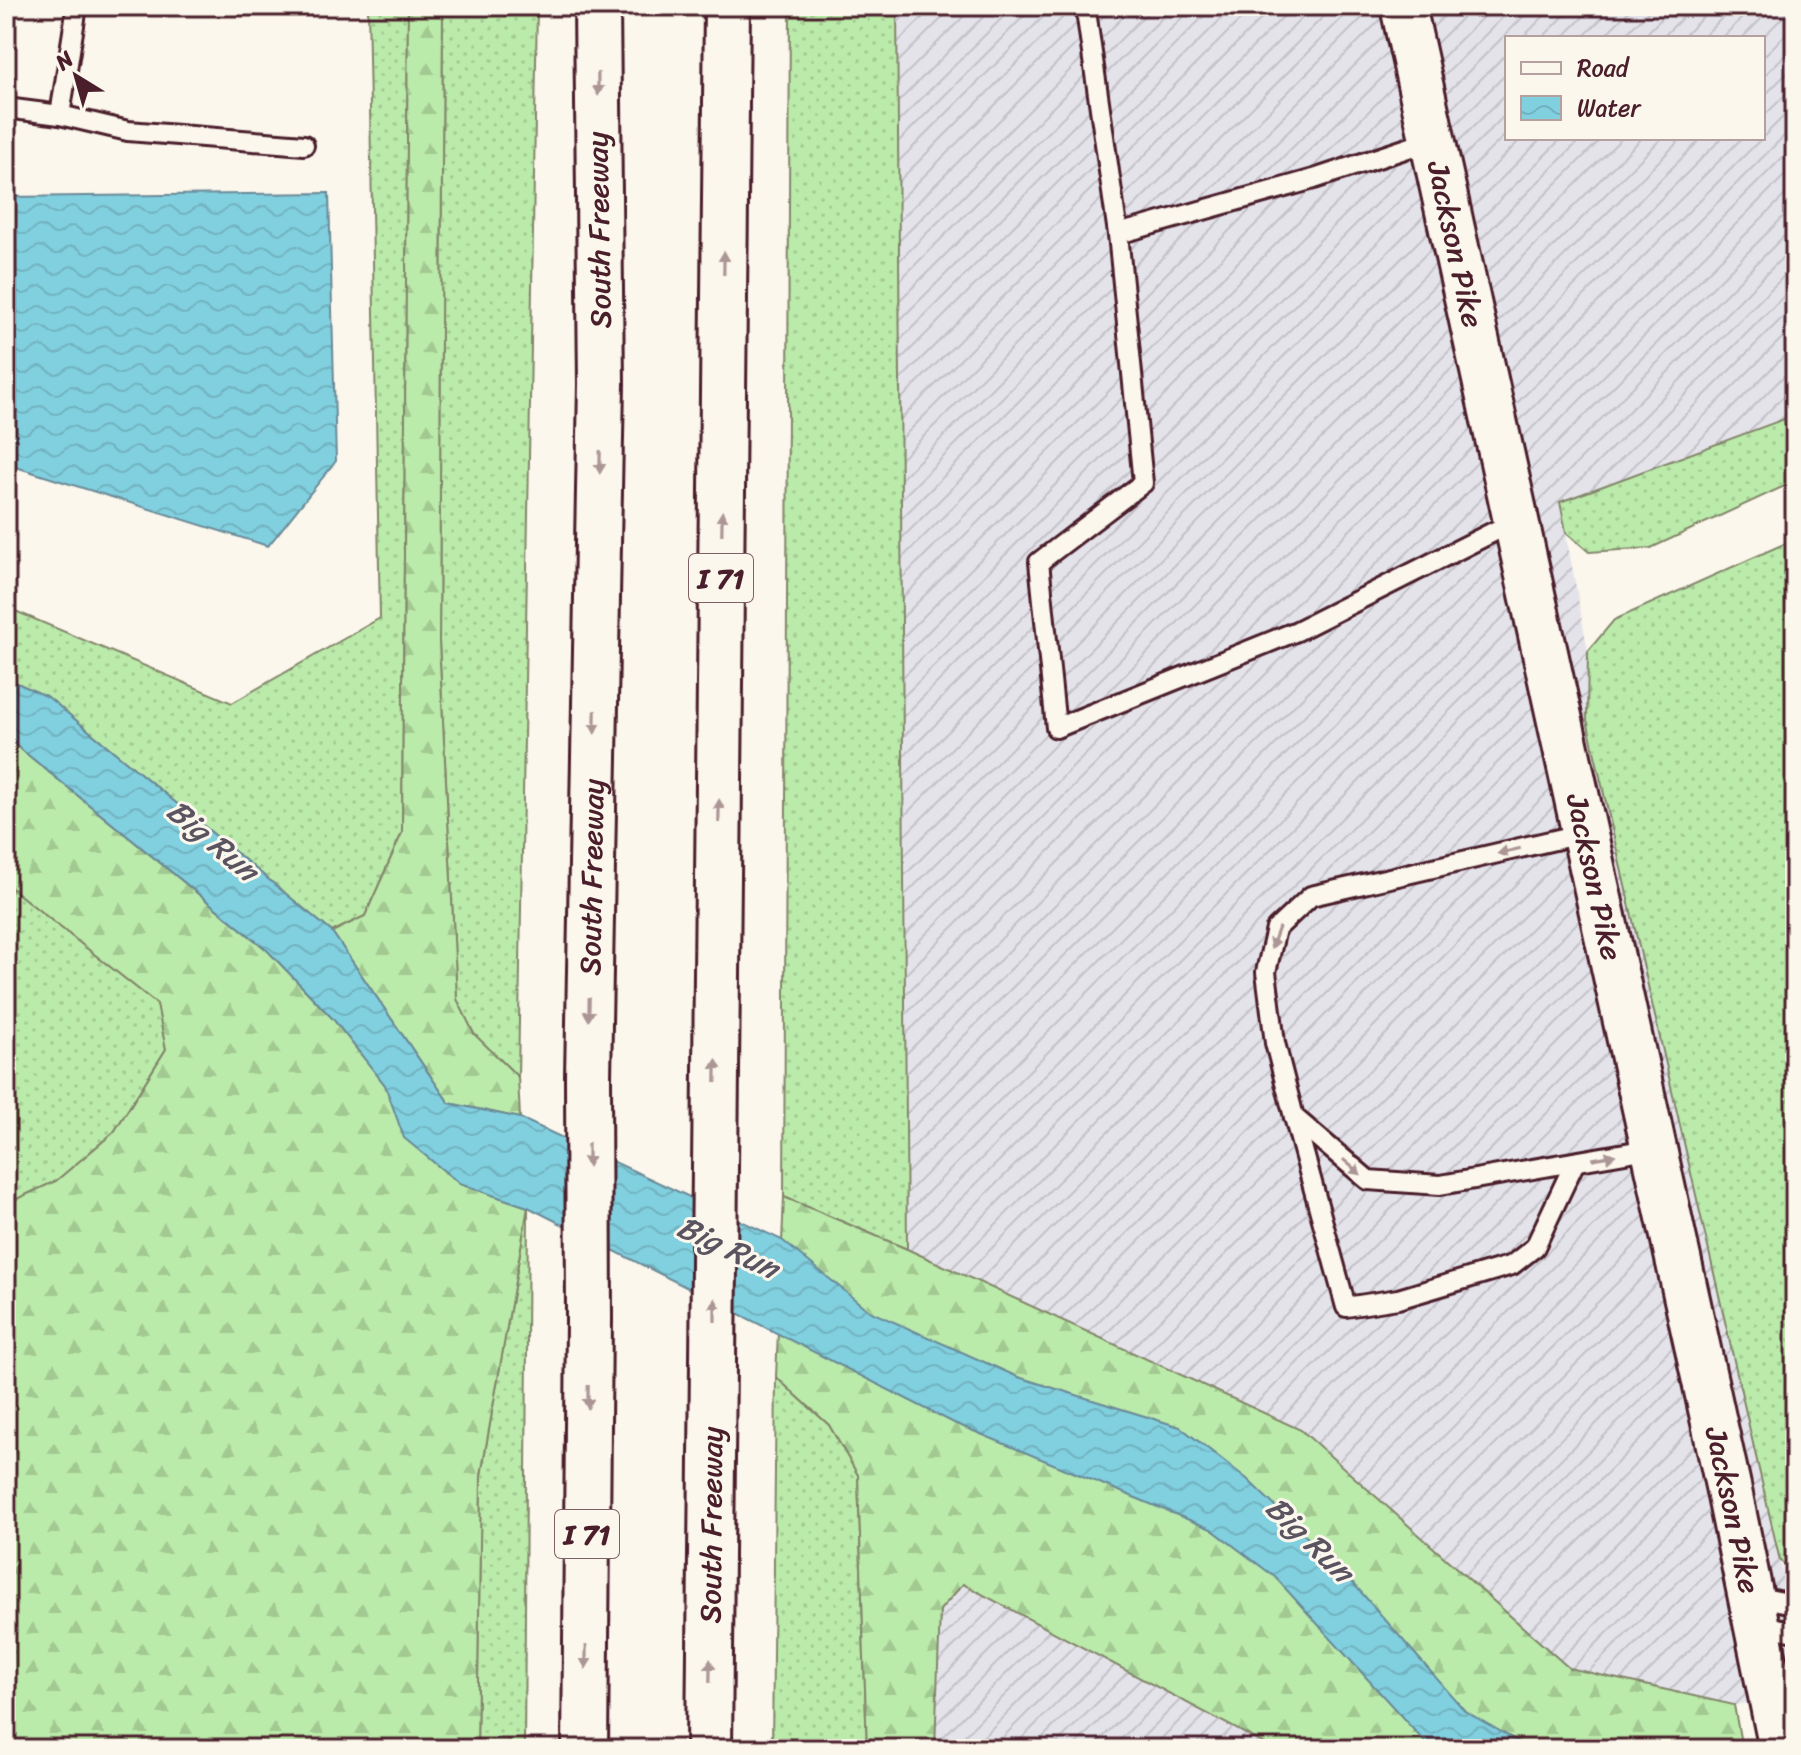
<svg xmlns="http://www.w3.org/2000/svg" width="1801" height="1755" font-family="Sriracha,sans-serif">
<style>
.industrial{fill:url(#industrial-furrows);fill-rule:evenodd}
.grass{fill:url(#grass-dots);stroke:#82856a;stroke-width:2}
.forest{fill:url(#forest-firs);stroke:#82856a;stroke-width:2}
.water{fill:url(#water-waves);stroke:#6b8997;stroke-width:2}
.lines{fill:none;stroke-linecap:round;stroke-linejoin:round}
.lane-casing{stroke:#4a1f2b;stroke-width:24}
.secondary-casing{stroke:#4a1f2b;stroke-width:50}
.highway-casing{stroke:#4a1f2b;stroke-width:50}
.lane{stroke:#fbf7ec;stroke-width:18}
.secondary{stroke:#fbf7ec;stroke-width:44}
.highway{stroke:#fbf7ec;stroke-width:44}
.oneway{fill:#ab9695}
.labels{text-anchor:middle;stroke-width:6;stroke-linejoin:round;paint-order:stroke}
.shield{fill:#fbf7ec;stroke:#7f6065;stroke-width:2}
.shield-label{font-size:28px;font-weight:bold;fill:#4a1f2b}
.street-label{font-size:30px;fill:#4a1f2b;stroke:#fbf7ec}
.water-label{font-size:32px;font-style:italic;fill:#5a5461;stroke:#fbf7ec}
</style>
<defs>
<pattern id="industrial-furrows" width="10" height="10" patternUnits="userSpaceOnUse" patternTransform="scale(2)"><rect width="10" height="10" fill="#e4e3ea"/><path d="M-1 1l2-2M0 10L10 0M9 11l2-2" fill="none" stroke="#c5c2c9"/></pattern>
<pattern id="grass-dots" width="8" height="8" patternUnits="userSpaceOnUse" patternTransform="scale(2)"><rect width="8" height="8" fill="#bbebaa"/><path d="M2 2h.1M6 6h.1" fill="none" stroke="#a2c992" stroke-width="1.8" stroke-linecap="round"/></pattern>
<pattern id="forest-firs" width="22" height="20" patternUnits="userSpaceOnUse" patternTransform="scale(2)"><rect width="22" height="20" fill="#bbebaa"/><path d="M5 1l3.5 6h-7zM16 11l3.5 6h-7z" fill="#a2c992"/></pattern>
<pattern id="water-waves" width="16" height="10" patternUnits="userSpaceOnUse" patternTransform="scale(2)"><rect width="16" height="10" fill="#81d0df"/><path d="M0 5q4-4 8 0t8 0" fill="none" stroke="#71b2c0"/></pattern>
</defs>
<rect width="100%" height="100%" fill="#fbf7ec"/>
<filter id="ink" filterUnits="userSpaceOnUse"><feTurbulence type="fractalNoise" baseFrequency=".0125" numOctaves="2"/><feDisplacementMap in="SourceGraphic" scale="16" xChannelSelector="R" yChannelSelector="G"/><feConvolveMatrix kernelMatrix="1 2 1 2 8 2 1 2 1" color-interpolation-filters="sRGB"/></filter>
<g filter="url(#ink)">
<!-- industrial -->
<g class="industrial">
<path d="M897,6h898v409l-235,88 28,148 -1,69 208,908v68l-61,9 -165,-36 -268,-239 -394,-181zM1507,38h256v100h-256z"/>
<polygon points="963,1584 1274,1749 935,1749 940,1610"/>
</g>
<!-- grass -->
<g class="grass">
<polygon points="368,6 408,6 402,833 365,916 332,932 48,697 6,678 6,607 232,703 380,618"/>
<polygon points="443,6 537,6 518,1077 474,1034 457,1000 439,642"/>
<polygon points="790,6 897,6 907,1249 784,1197"/>
<polygon points="1795,415 1795,481 1651,548 1589,552 1566,532 1560,502"/>
<polygon points="1795,539 1795,1573 1780,1561 1587,720 1588,651 1614,620"/>
<polygon points="6,884 157,1004 166,1049 114,1132 56,1181 6,1204"/>
<polygon points="528,1207 524,1749 477,1749 481,1475"/>
<polygon points="776,1377 829,1425 858,1475 867,1749 772,1749"/>
</g>
<!-- forest -->
<g class="forest">
<polygon points="408,6 443,6 439,642 457,999 474,1034 518,1077 520,1118 449,1103 332,932 365,916 402,833"/>
<polygon points="6,737 267,950 333,1019 385,1085 405,1138 460,1184 528,1207 481,1475 477,1749 6,1749 6,1204 56,1181 114,1132 166,1049 157,1004 6,884"/>
<polygon points="784,1197 907,1249 1301,1430 1569,1668 1734,1705 1742,1749 1274,1749 963,1584 940,1610 935,1749 867,1749 858,1475 829,1425 776,1377"/>
</g>
<!-- water -->
<g class="water">
<polygon points="329,193 336,461 268,546 6,464 6,197"/>
<polygon points="6,678 48,697 332,932 449,1103 520,1118 782,1240 869,1311 1018,1377 1180,1427 1247,1479 1346,1575 1465,1711 1531,1749 1431,1749 1275,1577 1211,1529 954,1423 528,1207 460,1184 404,1138 385,1085 333,1019 267,950 6,737"/>
</g>
<g class="lines">
<defs>
<g id="lane">
<polyline points="1087,18 1118,234 1314,179 1432,140"/>
<polyline points="6,108 60,115 77,6"/>
<polyline points="60,115 128,131 304,145"/>
<polyline points="1118,234 1143,483 1039,562 1056,728 1297,631 1517,520"/>
<polyline points="1585,833 1311,896 1276,929 1266,972 1275,1043 1294,1117 1368,1180 1440,1185 1654,1148"/>
<polyline points="1294,1117 1346,1307 1398,1299 1512,1265 1535,1247 1575,1162"/>
<polyline points="1751,1596 1795,1604"/>
<polyline points="1758,1624 1795,1632"/>
</g>
<g id="secondary">
<path id="s1" d="M1403,6l325,1480 54,263"/>
</g>
<g id="highway">
<path id="s2" d="M585,1749l4,-430 -1,-242 13,-693 -4,-378"/>
<path id="s3" d="M709,1749l18,-1743"/>
</g>
</defs>
<!-- lane casing -->
<use href="#lane" class="lane-casing"/>
<!-- secondary casing -->
<use href="#secondary" class="secondary-casing"/>
<!-- highway casing -->
<use href="#highway" class="highway-casing"/>
<!-- lane -->
<use href="#lane" class="lane"/>
<!-- secondary -->
<use href="#secondary" class="secondary"/>
<!-- highway -->
<use href="#highway" class="highway"/>
</g>
<!-- one-way arrows -->
<defs><path id="oneway-solid" d="M-6-.8H1V-3.2L6.5 0L1 3.2V.8H-6Z" transform="scale(2)"/></defs>
<g class="oneway">
<use href="#oneway-solid" transform="translate(598 84) rotate(89)"/>
<use href="#oneway-solid" transform="translate(724 263) rotate(-89)"/>
<use href="#oneway-solid" transform="translate(600 462) rotate(91)"/>
<use href="#oneway-solid" transform="translate(722 523) rotate(-89)"/>
<use href="#oneway-solid" transform="translate(595 722) rotate(91)"/>
<use href="#oneway-solid" transform="translate(719 811) rotate(-89)"/>
<use href="#oneway-solid" transform="translate(1509 851) rotate(167)"/>
<use href="#oneway-solid" transform="translate(1275 938) rotate(110)"/>
<use href="#oneway-solid" transform="translate(589 1009) rotate(91)"/>
<use href="#oneway-solid" transform="translate(716 1071) rotate(-89)"/>
<use href="#oneway-solid" transform="translate(588 1155) rotate(90)"/>
<use href="#oneway-solid" transform="translate(1604 1157) rotate(-10)"/>
<use href="#oneway-solid" transform="translate(1352 1167) rotate(41)"/>
<use href="#oneway-solid" transform="translate(715 1310) rotate(-90)"/>
<use href="#oneway-solid" transform="translate(588 1397) rotate(91)"/>
<use href="#oneway-solid" transform="translate(586 1657) rotate(91)"/>
<use href="#oneway-solid" transform="translate(710 1671) rotate(-89)"/>
</g>
</g>
<g class="labels">
<!-- shield labels -->
<g class="shield">
<rect x="689" y="554" width="64" height="48" rx="6"/>
<rect x="555" y="1510" width="64" height="48" rx="6"/>
</g>
<g class="shield-label">
<text x="721" y="588">I 71</text>
<text x="587" y="1544">I 71</text>
</g>
<!-- street labels -->
<g class="street-label">
<text transform="translate(599 230) rotate(-91)" y="10">South Freeway</text>
<text dy="10" stroke="none"><textPath href="#s1" startOffset="244">Jackson Pike</textPath></text>
<text dy="10" stroke="none"><textPath href="#s2" startOffset="872">South Freeway</textPath></text>
<text dy="10" stroke="none"><textPath href="#s1" startOffset="892">Jackson Pike</textPath></text>
<text dy="10" stroke="none"><textPath href="#s1" startOffset="1540">Jackson Pike</textPath></text>
<text dy="10" stroke="none"><textPath href="#s3" startOffset="224">South Freeway</textPath></text>
</g>
<!-- water labels -->
<g class="water-label">
<text transform="translate(213 840) rotate(40)" y="11">Big Run</text>
<text transform="translate(728 1247) rotate(25)" y="11">Big Run</text>
<text transform="translate(1310 1539) rotate(44)" y="11">Big Run</text>
</g>
</g>
<!-- margin -->
<rect width="1801" height="1755" fill="none" stroke="#fbf7ec" stroke-width="32"/>
<rect x="16" y="16" width="1769" height="1723" fill="none" stroke="#4a1f2b" stroke-width="3" filter="url(#ink)"/>
<!-- legend -->
<rect x="1505" y="36" width="260" height="104" fill="#fbf7ec" stroke="#b4a19f" stroke-width="2"/>
<rect x="1521" y="62" width="40" height="12" fill="#fbf7ec" stroke="#b4a19f" stroke-width="2"/>
<text x="1577" y="76" font-size="24" fill="#4a1f2b">Road</text>
<rect x="1521" y="96" width="40" height="24" fill="url(#water-waves)" stroke="#b4a19f" stroke-width="2"/>
<text x="1577" y="116" font-size="24" fill="#4a1f2b">Water</text>
<!-- north arrow -->
<g transform="translate(76 76) rotate(323)" stroke="#fbf7ec" stroke-width="6" paint-order="stroke">
<path d="M0-6L14 30L0 20L-14 30Z" fill="#4a1f2b"/>
<text y="-12" font-size="22" font-weight="bold" text-anchor="middle" fill="#4a1f2b">N</text>
</g>
</svg>
